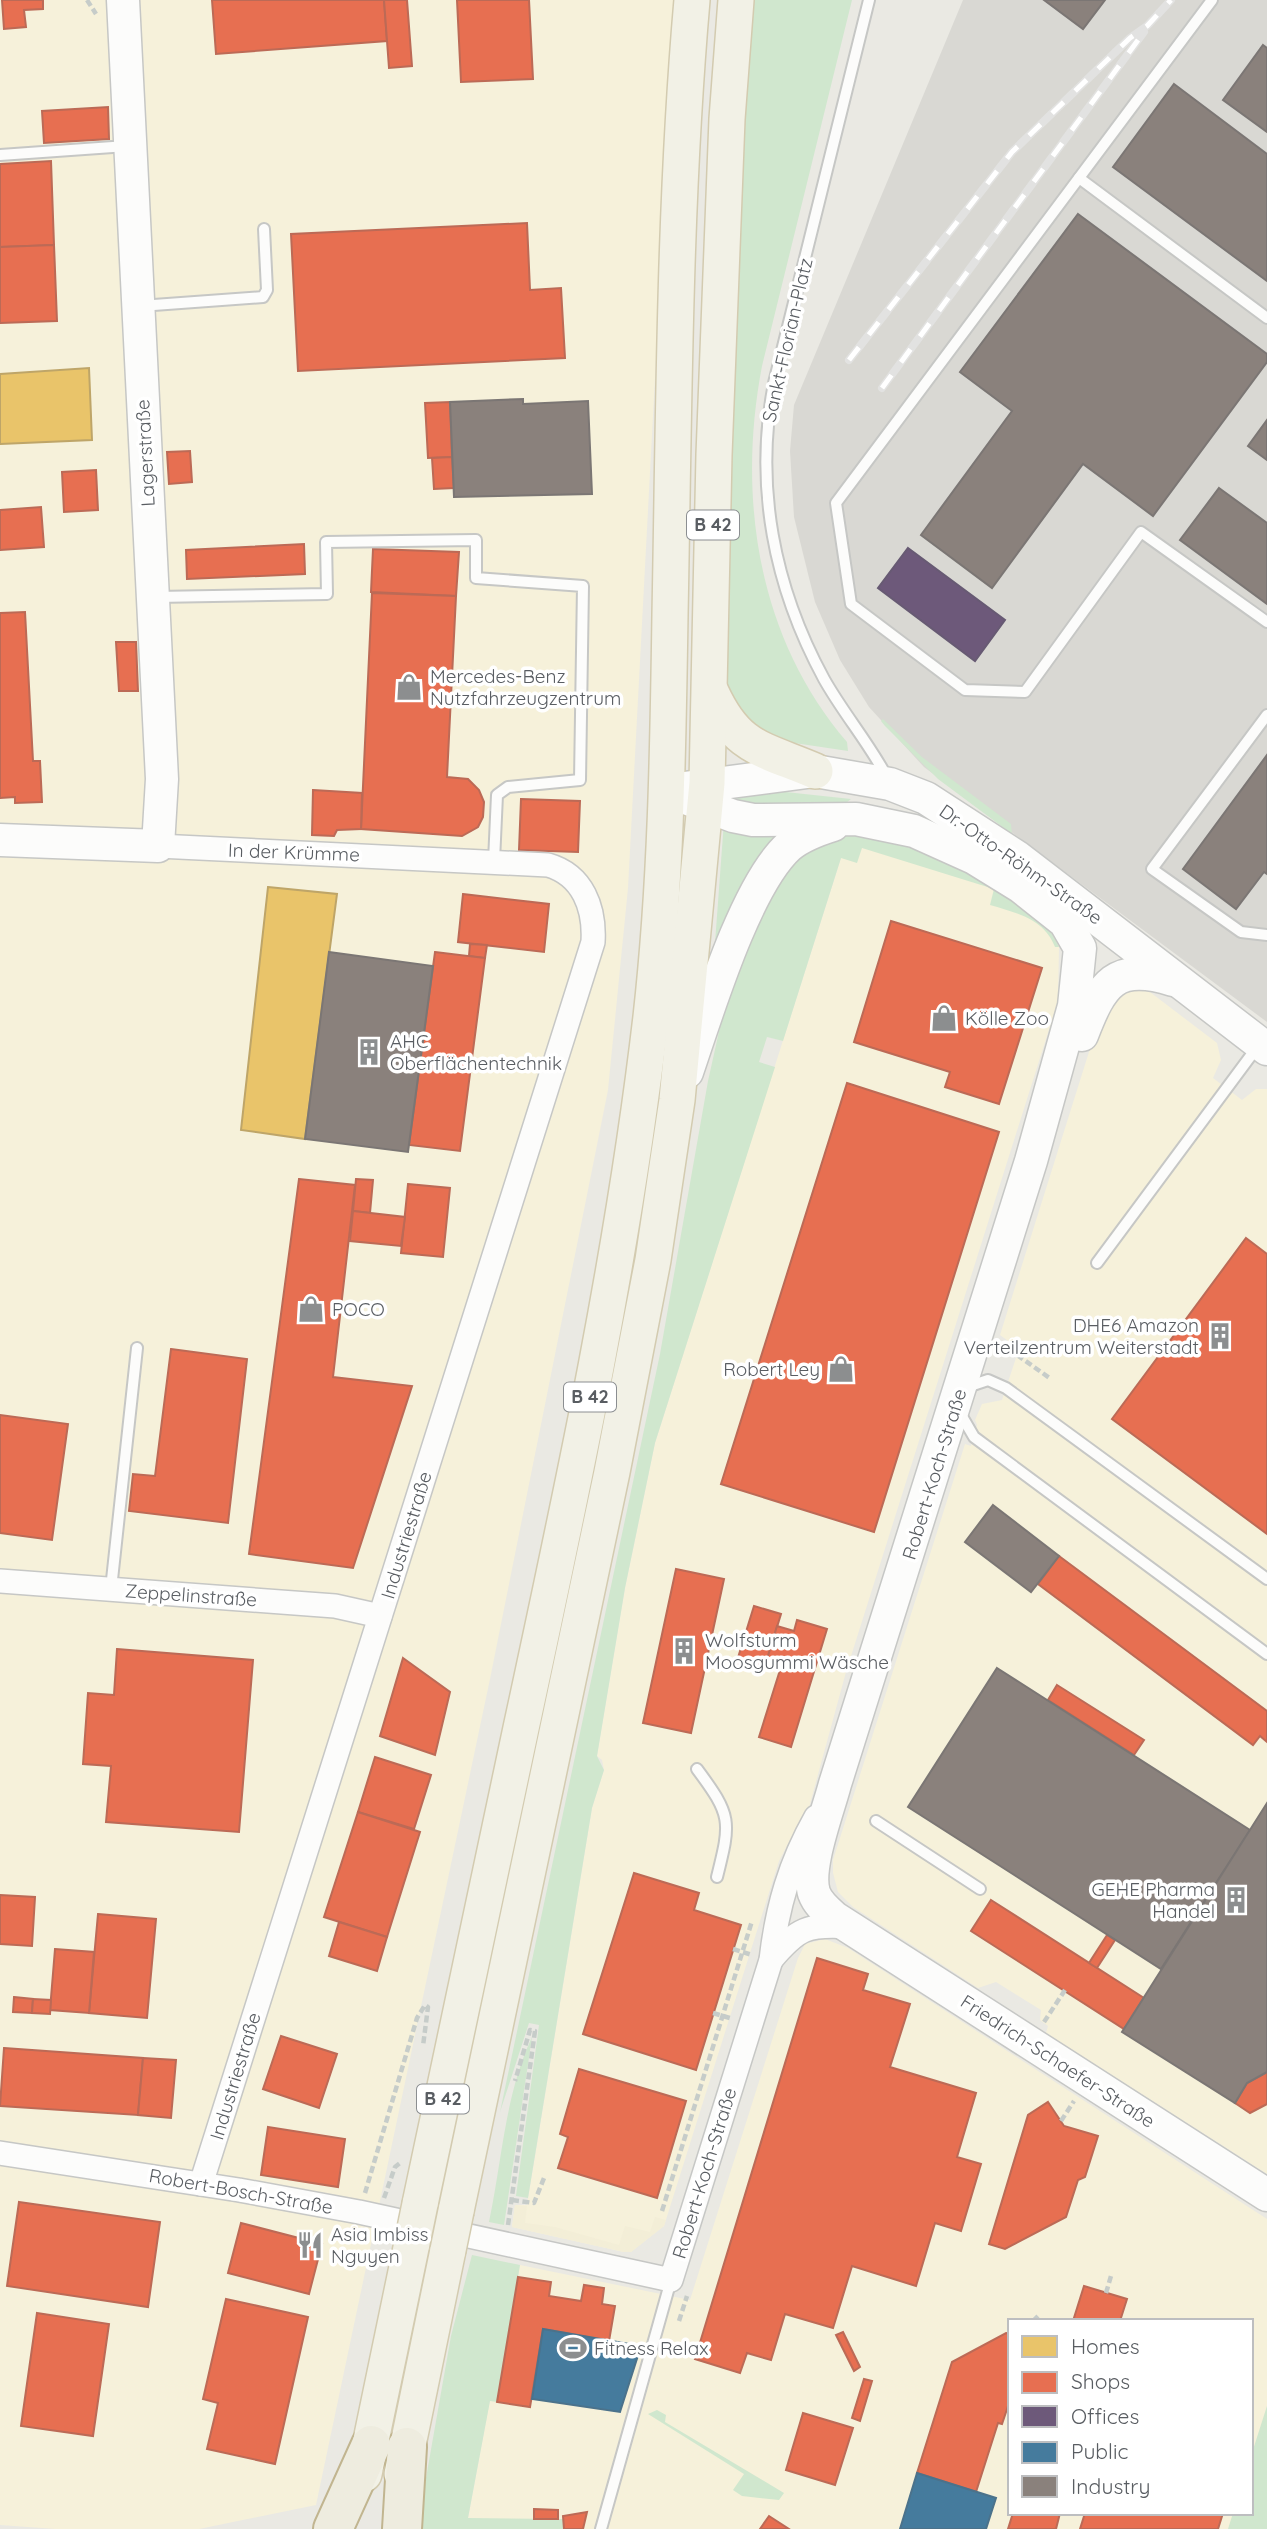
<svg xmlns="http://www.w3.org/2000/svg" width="1267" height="2529" font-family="Quicksand,sans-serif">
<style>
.commercial{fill:#f6f1da;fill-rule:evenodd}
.industrial{fill:#d9d8d3}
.green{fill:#d0e7ce}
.sand{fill:#f3eed7}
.homes{fill:#e9c46a;stroke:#bea568;stroke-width:2}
.shops{fill:#e76f51;stroke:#bc6a56;stroke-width:2}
.offices{fill:#6d597a;stroke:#675a73;stroke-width:2}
.public{fill:#457b9d;stroke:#4b728b;stroke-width:2}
.industry{fill:#8a817c;stroke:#7b7674;stroke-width:2}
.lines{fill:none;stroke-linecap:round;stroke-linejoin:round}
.lane-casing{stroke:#c6c7c5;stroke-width:14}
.street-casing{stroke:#c6c7c5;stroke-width:26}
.secondary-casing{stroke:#c6c7c5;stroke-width:35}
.primary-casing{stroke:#d3cbb0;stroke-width:38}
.highway-casing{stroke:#c1b590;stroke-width:42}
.path{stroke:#c6ccc9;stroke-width:4.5;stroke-dasharray:7 3.5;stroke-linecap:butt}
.lane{stroke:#fcfcfb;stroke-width:10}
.street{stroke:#fcfcfb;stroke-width:23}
.secondary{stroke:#fcfcfb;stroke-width:32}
.primary{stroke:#f2f1e6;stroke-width:35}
.highway{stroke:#eeecdf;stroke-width:38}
.rail-casing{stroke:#e2e2e1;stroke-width:8}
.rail{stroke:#fff;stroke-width:5;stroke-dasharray:16;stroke-linecap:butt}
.primary-bridge-casing{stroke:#d3cbb0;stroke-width:38;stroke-linecap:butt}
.primary-bridge{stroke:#f2f1e6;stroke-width:35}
.labels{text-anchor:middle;stroke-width:7;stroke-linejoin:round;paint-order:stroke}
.shield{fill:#fff;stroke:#8b8e91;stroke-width:2}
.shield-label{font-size:18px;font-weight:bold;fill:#595d62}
.street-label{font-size:19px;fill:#595d62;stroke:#fff}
.poi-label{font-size:19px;fill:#595d62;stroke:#fff;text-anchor:start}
</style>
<rect width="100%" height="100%" fill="#eae9e3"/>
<!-- commercial -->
<g class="commercial">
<polygon points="0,0 675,0 628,888 608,1090 490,1679 316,2505 199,2529 56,2529 0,2525"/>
<polygon points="848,836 971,872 1052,932 1059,947 1058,1001 846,1672 802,1833 792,1836 779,1861 664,2226 631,2252 624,2252 512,2227 515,2205 527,2205 592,1808 604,1770 602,1760 597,1756 625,1588 655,1443"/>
<polygon points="1146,989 1217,1043 1221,1060 1213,1078 1242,1100 1256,1089 1267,1089 1267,2174 1046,2033 1048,2026 1040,2020 1041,2010 996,1982 978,1988 853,1907 838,1892 833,1873 833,1860 965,1444 971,1446 977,1425 975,1420 982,1404 1002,1400 1019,1349 1000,1335 1094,1036 1106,1009 1125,990"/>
<path d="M825,1939l23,9 419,271v310h-801l24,-129 7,1 23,-136 170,35 108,-342 7,-14zM1010,2321h241v192h-241z"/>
</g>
<!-- industrial -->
<polygon class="industrial" points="963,0 1267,0 1267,1022 924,767 869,707 840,660 815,602 794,517 790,451 794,405"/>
<!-- green -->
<g class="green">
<path d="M754,0h98l-90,366c-25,131 -5,271 85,376l1,9 -67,-10 -33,-17 -21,-34c4,-231 7,-460 27,-690z"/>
<polygon points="883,719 922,757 1011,824 1012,834 938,779 885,726 881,721"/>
<polygon points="767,790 851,799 846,803 762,811 727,798"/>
<polygon points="724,821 800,826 713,970"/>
<path d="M859,835c58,9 177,55 200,112h-4c-11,-28 -38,-34 -65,-42l4,-16 -132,-41 -5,15 -16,-5 -58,183 -16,-4 -8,25 16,5 -120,376 -30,145 -28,168 7,14 -12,38 -64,390 -12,-2 23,-171 -10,-2 -29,89 160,-758 48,-273 14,-63 13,-41 35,-85 31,-38 39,-17z"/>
<path d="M532,2037l-28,188 -15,-3c13,-61 16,-128 43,-185z"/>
<polygon points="472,2255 520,2265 497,2402 490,2401 468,2518 564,2519 564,2529 417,2529 451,2336"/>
<polygon points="1267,2406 1267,2529 1228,2529 1233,2513 1251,2513 1251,2456"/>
<polygon points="657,2410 666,2415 665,2422 784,2493 779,2500 742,2496 733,2490 744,2474 648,2414"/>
</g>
<!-- sand -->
<polygon class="sand" points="515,2205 527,2206 525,2223 555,2227 619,2245 625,2226 650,2232 655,2217 666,2220 664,2226 631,2252 624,2252 512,2227"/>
<!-- homes -->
<g class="homes">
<polygon points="89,368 92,440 0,444 0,374"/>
<polygon points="268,887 337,894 305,1139 241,1130"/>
</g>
<!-- shops -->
<g class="shops">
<polygon points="2,0 43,0 43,9 24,10 26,27 4,29"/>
<polygon points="212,0 384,0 387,41 216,54"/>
<polygon points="384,0 407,0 412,66 389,68"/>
<polygon points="457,0 529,0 533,79 461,82"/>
<polygon points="108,107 109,139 44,143 42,111"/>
<polygon points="51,161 54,245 0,247 0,164"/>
<polygon points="527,223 530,290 561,288 565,358 298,371 291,234"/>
<polygon points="54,245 57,321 0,323 0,247"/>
<polygon points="450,402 452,457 428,458 425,403"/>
<polygon points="190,451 192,482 169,484 167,452"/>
<polygon points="452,457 454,488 434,489 432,458"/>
<polygon points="96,470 98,510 64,512 62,472"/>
<polygon points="41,507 44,547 0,550 0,510"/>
<polygon points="304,544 305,574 187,579 186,550"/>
<polygon points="373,549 459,552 456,596 371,592"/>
<polygon points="372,593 456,596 447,777 468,779 479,790 484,802 483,817 478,827 462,836 361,829"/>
<polygon points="25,612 33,761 40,761 42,802 15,803 15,797 0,798 0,613"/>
<polygon points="116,642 136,642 138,691 119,691"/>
<polygon points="313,790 362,793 361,829 337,830 334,836 312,835"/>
<polygon points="521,799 580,801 578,852 519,850"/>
<polygon points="463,894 549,904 544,952 458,942"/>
<polygon points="891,921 1042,968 999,1104 945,1087 950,1072 854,1042"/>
<polygon points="470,944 487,945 485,958 469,956"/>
<polygon points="435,952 485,958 460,1151 409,1145"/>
<polygon points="847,1083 999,1132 874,1532 721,1484"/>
<polygon points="299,1179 355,1185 333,1377 412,1386 353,1568 249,1554"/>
<polygon points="356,1179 373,1180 370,1213 353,1211"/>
<polygon points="408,1184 450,1188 443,1257 401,1253"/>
<polygon points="353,1211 405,1217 401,1246 350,1241"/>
<polygon points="1246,1238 1267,1254 1267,1534 1112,1419"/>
<polygon points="171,1349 247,1359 228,1523 129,1511 133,1474 155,1476"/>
<polygon points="0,1415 68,1424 52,1540 0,1533"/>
<polygon points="1059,1556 1267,1711 1267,1742 1260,1736 1253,1745 1038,1584"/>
<polygon points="676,1569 724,1579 691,1733 643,1723"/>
<polygon points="754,1606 781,1614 763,1673 736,1664"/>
<polygon points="797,1620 827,1629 791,1747 759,1737 780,1670 765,1666 777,1626 794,1631"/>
<polygon points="117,1649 253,1660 239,1832 106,1822 111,1766 83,1764 88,1693 114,1695"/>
<polygon points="403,1658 450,1692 435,1755 380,1736"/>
<polygon points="1057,1685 1144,1740 1134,1755 1048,1700"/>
<polygon points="375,1757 431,1775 414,1829 358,1812"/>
<polygon points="358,1812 420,1832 387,1937 324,1917"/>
<polygon points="634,1873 699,1893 694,1910 741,1925 696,2070 583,2034"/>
<polygon points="0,1895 35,1897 32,1946 0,1944"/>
<polygon points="991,1900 1144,1998 1124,2029 971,1931"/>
<polygon points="98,1914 156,1919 147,2018 89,2013"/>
<polygon points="339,1922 387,1937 377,1971 329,1956"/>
<polygon points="1107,1935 1115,1940 1097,1968 1089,1963"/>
<polygon points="55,1949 94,1952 89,2013 50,2010"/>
<polygon points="817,1958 868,1974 863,1990 910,2004 890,2067 976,2093 957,2157 981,2164 961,2231 935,2223 916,2286 852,2266 833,2328 785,2314 771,2360 747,2353 740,2373 695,2359"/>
<polygon points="14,1997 33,1999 32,2013 13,2012"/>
<polygon points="33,1999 51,2000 50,2014 32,2013"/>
<polygon points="281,2036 337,2054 319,2108 263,2089"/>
<polygon points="4,2048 143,2058 138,2115 0,2106"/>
<polygon points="143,2058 176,2060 171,2118 138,2115"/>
<polygon points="579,2069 686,2101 657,2198 558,2168 568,2137 560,2134"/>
<polygon points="1267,2072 1267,2104 1250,2113 1235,2103 1247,2083"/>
<polygon points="1048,2102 1064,2126 1098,2136 1085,2177 1078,2180 1066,2217 1005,2249 989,2244 1028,2115"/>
<polygon points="268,2127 345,2139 338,2187 261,2175"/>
<polygon points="19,2202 160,2222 148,2307 7,2286"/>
<polygon points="241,2223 322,2244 309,2294 228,2273"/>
<polygon points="518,2277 551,2282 549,2296 581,2301 584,2285 604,2288 602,2304 615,2306 609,2341 543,2329 530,2407 497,2402"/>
<polygon points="1084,2286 1127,2299 1120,2321 1073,2321"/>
<polygon points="226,2299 308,2317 275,2464 207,2449 218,2403 203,2399"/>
<polygon points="37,2313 109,2324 93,2436 21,2426"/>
<polygon points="843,2332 860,2367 854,2371 836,2335"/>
<polygon points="1006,2333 1010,2334 1010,2400 1002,2424 998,2423 976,2492 917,2473 952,2362"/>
<polygon points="864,2379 872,2381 860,2421 852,2418"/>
<polygon points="803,2413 853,2428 835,2485 786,2470"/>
<polygon points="534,2509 558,2510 558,2519 534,2519"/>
<polygon points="587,2512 583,2529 564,2529 563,2516"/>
<polygon points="1013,2513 1060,2513 1056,2529 1008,2529"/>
<polygon points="1085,2513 1223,2513 1218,2529 1080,2529"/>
<polygon points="769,2516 789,2529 760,2529"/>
</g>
<!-- offices -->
<polygon class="offices" points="908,548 1005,620 975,661 878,588"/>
<!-- public -->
<g class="public">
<polygon points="543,2329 641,2346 620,2412 532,2399"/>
<polygon points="917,2473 996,2498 986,2529 900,2529"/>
</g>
<!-- industry -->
<g class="industry">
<polygon points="1044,0 1105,0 1083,29"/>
<polygon points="1263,45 1267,48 1267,132 1223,100"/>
<polygon points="1174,84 1267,154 1267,281 1113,167"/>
<polygon points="1078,214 1267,354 1267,362 1153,516 1083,464 992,588 921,535 1012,411 960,372"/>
<polygon points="523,399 523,404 588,401 592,494 454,497 450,402"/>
<polygon points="1267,420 1267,460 1248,446"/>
<polygon points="1219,488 1267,523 1267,604 1180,540"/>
<polygon points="1267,755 1267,874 1264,872 1236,909 1183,869"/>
<polygon points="329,952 433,966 408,1152 305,1139"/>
<polygon points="993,1505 1059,1556 1031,1592 965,1542"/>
<polygon points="997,1668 1250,1830 1161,1969 908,1807"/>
<polygon points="1267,1803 1267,2072 1247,2083 1235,2103 1122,2032"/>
</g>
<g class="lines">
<defs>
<g id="lane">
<path d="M869,0l-95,383c-20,103 0,204 50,296 19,34 45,64 64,100"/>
<polyline points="1212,0 836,503 851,604 965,690 1025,692 1141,532 1267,622"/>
<polyline points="0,155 127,146"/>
<polyline points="1079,178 1267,318"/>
<polyline points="140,306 263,297 267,290 264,229"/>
<polyline points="156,597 327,594 326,542 476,540 476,578 583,586 580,780 508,787 497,795 494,861"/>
<polyline points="1267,715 1152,869 1241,932 1267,935"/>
<polyline points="1097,1263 1258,1046"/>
<polyline points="967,1387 988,1380 1006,1388 1267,1579"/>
<polyline points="960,1413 974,1437 1267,1654"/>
<polyline points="111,1589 137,1348"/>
<path d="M697,1769c35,47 34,52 20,108"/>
<polyline points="876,1821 980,1889"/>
<polyline points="601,2529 671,2280"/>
</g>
<g id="street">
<path d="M158,846l390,19c35,10 47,43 45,77l-392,1242"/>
<polyline points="0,1581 335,1606 380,1616"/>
<path d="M771,1960c27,-32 36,-36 79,-33"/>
<path d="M0,2153l239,37 120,22 312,68 100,-320c6,-53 19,-97 45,-143"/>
</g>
<g id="secondary">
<polyline points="684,788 815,771 890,784 926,798 1017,857 1267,1049"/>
<path d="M667,791l66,25 20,4 103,-1 58,12 60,27 47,29 44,35 15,26 -6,58 -43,155 -196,623c-7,27 -29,83 -21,109 4,11 13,18 21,25l432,277"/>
<polyline points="0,840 158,846 162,779 123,0"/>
<path d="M1082,1035c20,-52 33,-73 91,-55"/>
<path d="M687,1072c20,-58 58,-186 102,-226 12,-10 28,-16 44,-21"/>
</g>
<g id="primary">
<path d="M711,692c26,57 50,56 104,79"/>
<path d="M420,2204c34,-157 66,-314 100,-471 51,-237 103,-475 131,-716 15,-133 17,-268 19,-402 4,-205 4,-410 22,-615"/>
<polyline points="456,2211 612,1472 653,1260 677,1100 707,783 714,455 727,119 736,0"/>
<polyline points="364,2474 412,2243"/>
<polyline points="402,2474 448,2250"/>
</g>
<g id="highway">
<polyline points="333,2529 371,2445"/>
<polyline points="402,2529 407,2447"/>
</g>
</defs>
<!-- lane casing -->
<use href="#lane" class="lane-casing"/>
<!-- street casing -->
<use href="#street" class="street-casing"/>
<!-- secondary casing -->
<use href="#secondary" class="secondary-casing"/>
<!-- primary casing -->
<use href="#primary" class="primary-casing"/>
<!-- highway casing -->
<use href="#highway" class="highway-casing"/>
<!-- path -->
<g class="path">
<polyline points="87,0 96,14"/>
<polyline points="1000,1343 1051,1379"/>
<polyline points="733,1949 752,1955"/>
<polyline points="713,2013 733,2019"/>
<polyline points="1044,2022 1065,1990"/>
<polyline points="1061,2121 1074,2101"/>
<polyline points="365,2193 417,2018 425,2005 428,2007 423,2046"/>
<polyline points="384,2198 395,2167 400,2163"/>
<polyline points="512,2200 534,2203 544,2178"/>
<polyline points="662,2211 752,1921"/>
<polyline points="508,2225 535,2031 530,2030 515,2081"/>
<polyline points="1106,2293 1111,2276"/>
<polyline points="679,2321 687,2296"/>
<polyline points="1033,2321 1039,2315"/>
</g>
<!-- lane -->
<use href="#lane" class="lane"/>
<!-- street -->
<use href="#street" class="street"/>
<!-- secondary -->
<use href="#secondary" class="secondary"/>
<!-- primary -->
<use href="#primary" class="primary"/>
<!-- highway -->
<use href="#highway" class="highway"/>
<defs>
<g id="rail">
<polyline points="849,360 1012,152 1130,38 1147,26 1171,0"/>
<polyline points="882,388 1144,32"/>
</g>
</defs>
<!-- rail casing -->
<use href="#rail" class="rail-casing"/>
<!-- rail -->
<use href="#rail" class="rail"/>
<defs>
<g id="primary-bridge">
<polyline points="412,2243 420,2204"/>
<polyline points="448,2250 456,2211"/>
</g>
</defs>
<!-- primary-bridge casing -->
<use href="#primary-bridge" class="primary-bridge-casing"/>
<!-- primary-bridge -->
<use href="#primary-bridge" class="primary-bridge"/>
</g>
<!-- icons -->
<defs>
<symbol id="shop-bare" viewBox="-9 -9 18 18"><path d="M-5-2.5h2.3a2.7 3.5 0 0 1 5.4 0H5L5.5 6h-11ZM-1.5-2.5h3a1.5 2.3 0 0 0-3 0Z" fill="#8c8e8f" stroke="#fff" stroke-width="2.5" paint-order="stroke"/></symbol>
<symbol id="building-bare" viewBox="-9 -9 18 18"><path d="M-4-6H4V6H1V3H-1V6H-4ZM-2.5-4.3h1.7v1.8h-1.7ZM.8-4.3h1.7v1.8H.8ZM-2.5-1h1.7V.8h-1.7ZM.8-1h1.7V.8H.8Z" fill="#8c8e8f" stroke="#fff" stroke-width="2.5" paint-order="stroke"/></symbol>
<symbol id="restaurant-bare" viewBox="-9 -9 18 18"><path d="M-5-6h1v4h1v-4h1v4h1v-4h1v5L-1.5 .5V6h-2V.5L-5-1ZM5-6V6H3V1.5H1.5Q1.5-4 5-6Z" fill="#8c8e8f" stroke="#fff" stroke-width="2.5" paint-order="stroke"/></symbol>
<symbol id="stadium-bare" viewBox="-9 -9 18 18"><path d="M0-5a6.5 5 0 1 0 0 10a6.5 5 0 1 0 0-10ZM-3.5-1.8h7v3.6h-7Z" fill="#8c8e8f" stroke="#fff" stroke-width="2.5" paint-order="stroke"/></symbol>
</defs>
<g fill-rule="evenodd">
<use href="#shop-bare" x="390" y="668" width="38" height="38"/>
<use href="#shop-bare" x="925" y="999" width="38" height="38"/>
<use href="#building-bare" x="350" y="1033" width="38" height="38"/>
<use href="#shop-bare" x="292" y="1290" width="38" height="38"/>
<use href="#building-bare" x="1201" y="1317" width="38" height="38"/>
<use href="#shop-bare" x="822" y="1350" width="38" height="38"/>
<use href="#building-bare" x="665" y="1632" width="38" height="38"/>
<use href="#building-bare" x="1217" y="1881" width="38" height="38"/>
<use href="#restaurant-bare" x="291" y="2226" width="38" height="38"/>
<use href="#stadium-bare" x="554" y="2329" width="38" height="38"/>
</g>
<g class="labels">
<!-- shield labels -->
<g class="shield">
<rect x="687" y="510.5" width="52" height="29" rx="5"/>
<rect x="564" y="1382.5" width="52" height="29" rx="5"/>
<rect x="417" y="2084.5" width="52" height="29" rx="5"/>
</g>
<g class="shield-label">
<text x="713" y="531">B 42</text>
<text x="590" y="1403">B 42</text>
<text x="443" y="2105">B 42</text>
</g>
<!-- street labels -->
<g class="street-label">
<text transform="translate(787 340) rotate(-77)" y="7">Sankt-Florian-Platz</text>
<text transform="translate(145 453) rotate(-93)" y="7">Lagerstraße</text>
<text transform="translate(294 852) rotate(2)" y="7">In der Krümme</text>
<text transform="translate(1021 864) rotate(35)" y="7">Dr.-Otto-Röhm-Straße</text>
<text transform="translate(934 1474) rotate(-73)" y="7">Robert-Koch-Straße</text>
<text transform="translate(406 1535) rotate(-73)" y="7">Industriestraße</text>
<text transform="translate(191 1595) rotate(4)" y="7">Zeppelinstraße</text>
<text transform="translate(1058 2061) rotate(33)" y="7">Friedrich-Schaefer-Straße</text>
<text transform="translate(235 2076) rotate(-73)" y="7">Industriestraße</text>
<text transform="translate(704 2173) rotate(-73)" y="7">Robert-Koch-Straße</text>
<text transform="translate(241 2191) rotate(10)" y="7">Robert-Bosch-Straße</text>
</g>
<!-- poi labels -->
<g class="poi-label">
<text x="430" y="683">Mercedes-Benz<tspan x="430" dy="22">Nutzfahrzeugzentrum</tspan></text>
<text x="965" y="1025">Kölle Zoo</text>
<text x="390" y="1048">AHC<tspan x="390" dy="22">Oberflächentechnik</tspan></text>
<text x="332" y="1316">POCO</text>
<text x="1199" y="1332" text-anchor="end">DHE6 Amazon<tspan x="1199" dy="22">Verteilzentrum Weiterstadt</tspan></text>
<text x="820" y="1376" text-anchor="end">Robert Ley</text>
<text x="705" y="1647">Wolfsturm<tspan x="705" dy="22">Moosgummi Wäsche</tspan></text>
<text x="1215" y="1896" text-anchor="end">GEHE Pharma<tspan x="1215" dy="22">Handel</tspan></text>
<text x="331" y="2241">Asia Imbiss<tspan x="331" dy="22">Nguyen</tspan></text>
<text x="594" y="2355">Fitness Relax</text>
</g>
</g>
<!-- legend -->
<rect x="1008" y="2319" width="245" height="196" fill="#ffffff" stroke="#bdbec0" stroke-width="2"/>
<rect x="1022" y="2336" width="35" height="21" fill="#e9c46a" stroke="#bdbec0" stroke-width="2"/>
<text x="1071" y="2354" font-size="21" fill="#595d62">Homes</text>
<rect x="1022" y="2372" width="35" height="21" fill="#e76f51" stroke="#bdbec0" stroke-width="2"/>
<text x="1071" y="2389" font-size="21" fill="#595d62">Shops</text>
<rect x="1022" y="2406" width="35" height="21" fill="#6d597a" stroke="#bdbec0" stroke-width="2"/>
<text x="1071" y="2424" font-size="21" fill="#595d62">Offices</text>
<rect x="1022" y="2442" width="35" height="21" fill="#457b9d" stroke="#bdbec0" stroke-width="2"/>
<text x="1071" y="2459" font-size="21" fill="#595d62">Public</text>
<rect x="1022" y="2476" width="35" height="21" fill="#8a817c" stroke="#bdbec0" stroke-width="2"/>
<text x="1071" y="2494" font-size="21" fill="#595d62">Industry</text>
</svg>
